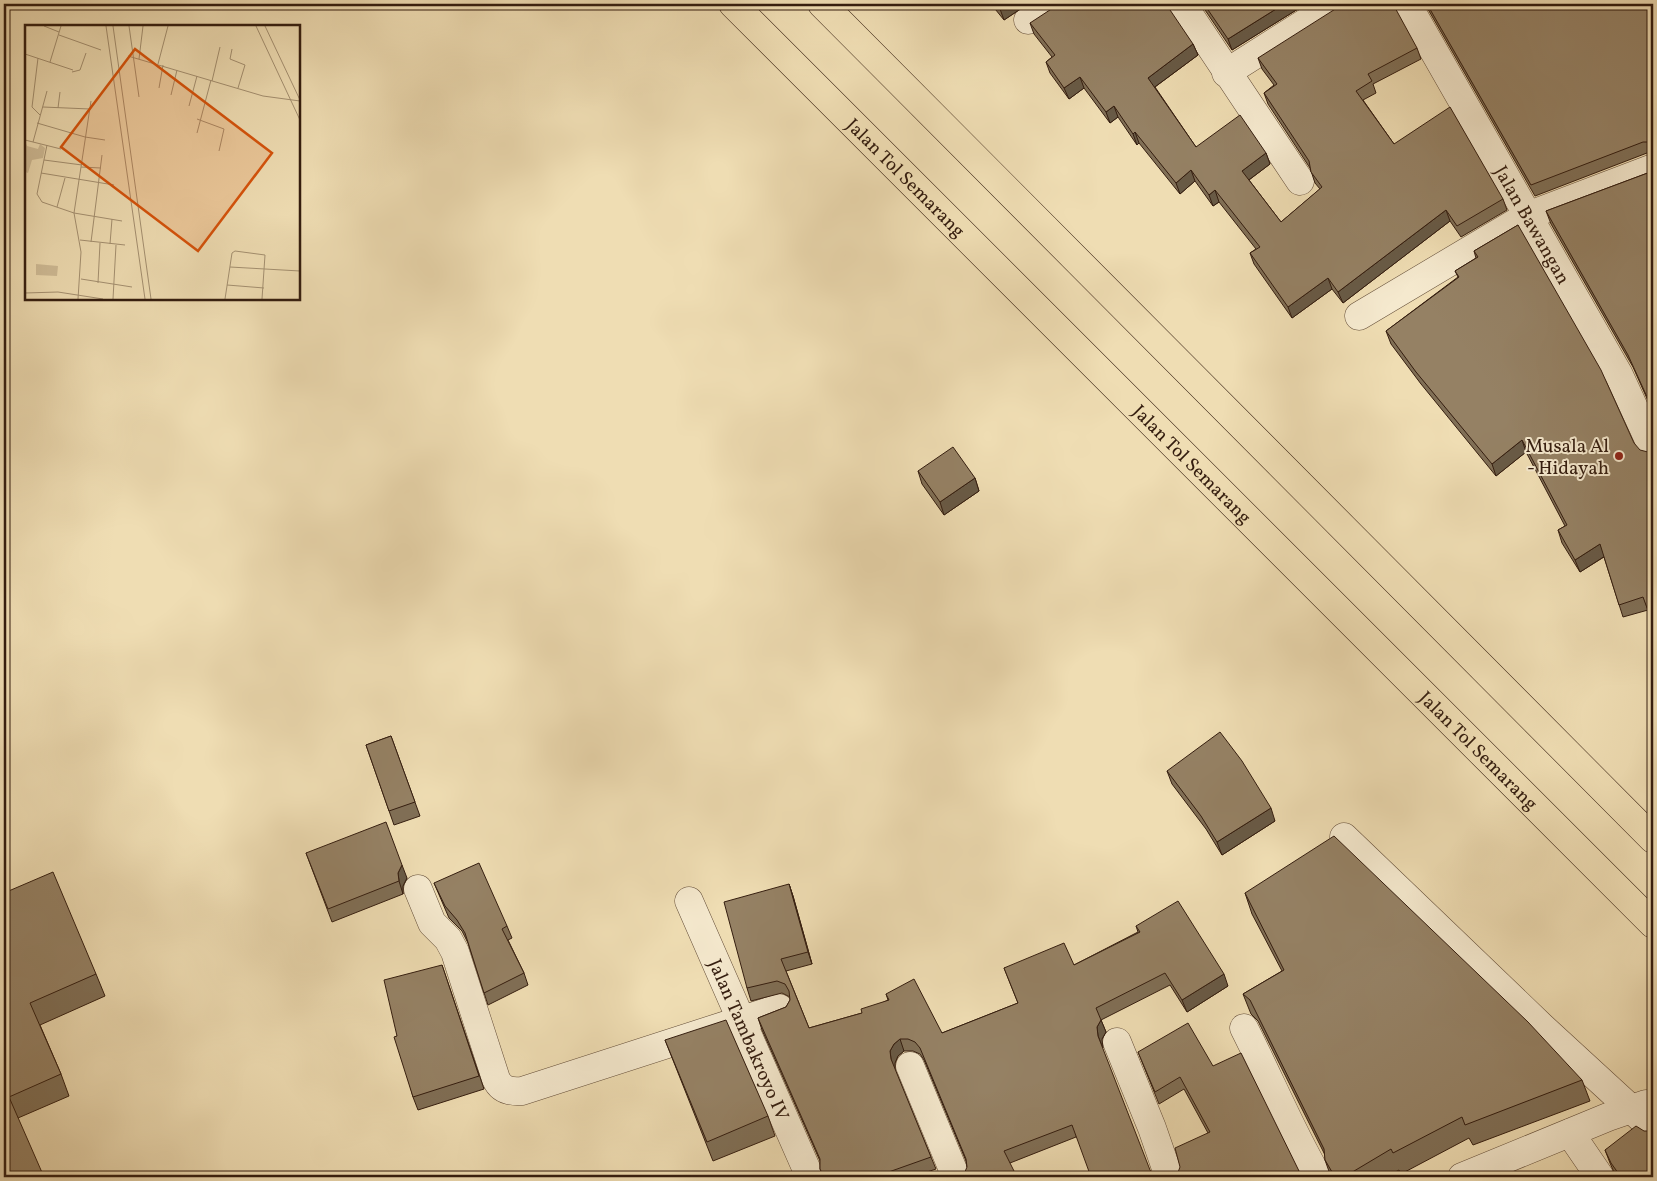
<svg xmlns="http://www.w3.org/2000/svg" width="1657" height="1181" font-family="Vollkorn,serif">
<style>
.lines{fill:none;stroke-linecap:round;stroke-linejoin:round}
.minor-casing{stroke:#634d38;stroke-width:29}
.motorway-casing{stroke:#341d0f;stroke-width:29}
.minor{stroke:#f5e9ce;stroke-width:28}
.motorway{stroke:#efddb3;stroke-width:28}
.wall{fill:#806f56;stroke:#341d0f}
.shaded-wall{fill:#685a46;stroke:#341d0f}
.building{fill:#958164;stroke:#341d0f}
.poi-dot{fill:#8f2418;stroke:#f5e9ce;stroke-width:2}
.labels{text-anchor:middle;stroke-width:4;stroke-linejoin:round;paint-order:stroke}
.street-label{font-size:19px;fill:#341d0f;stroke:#f5e9ce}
.poi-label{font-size:19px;fill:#341d0f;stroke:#f5e9ce;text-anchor:end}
.inset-road{fill:none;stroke:#a49071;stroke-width:1}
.view{fill:#d6530c;fill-opacity:0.15;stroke:#d6530c;stroke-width:2.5}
.inset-edge{fill:none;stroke:#341d0f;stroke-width:2.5}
</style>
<rect width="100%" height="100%" fill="#efddb3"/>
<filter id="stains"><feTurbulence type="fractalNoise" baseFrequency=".004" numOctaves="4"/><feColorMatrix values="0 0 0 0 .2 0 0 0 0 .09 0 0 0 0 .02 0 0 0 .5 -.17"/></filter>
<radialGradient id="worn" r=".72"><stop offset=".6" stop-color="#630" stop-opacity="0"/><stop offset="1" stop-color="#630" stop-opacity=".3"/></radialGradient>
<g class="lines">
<defs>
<g id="minor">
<polyline points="1182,4 1300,181"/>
<path id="s1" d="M1407,4l212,371 34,74"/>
<polyline points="1028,20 1054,4"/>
<polyline points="1226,73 1335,4"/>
<polyline points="1359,316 1527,216 1653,168"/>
<polyline points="1344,837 1543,1028 1653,1129"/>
<path d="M418,889l14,34 16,16 7,13 41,127c5,11 14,13 26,12l257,-83"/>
<path id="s2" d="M689,901l121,276"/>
<path d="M1244,1028c25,49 46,101 74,149"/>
<polyline points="1117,1042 1152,1128 1169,1177"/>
<polyline points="910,1066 956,1177"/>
<polyline points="1570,1133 1600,1177"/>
<polyline points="1462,1177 1608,1117 1646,1104"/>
</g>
<g id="motorway">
<path id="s3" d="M733,4l920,920"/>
<polyline points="822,4 1653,839"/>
</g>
</defs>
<!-- minor casing -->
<use href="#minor" class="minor-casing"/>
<!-- motorway casing -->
<use href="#motorway" class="motorway-casing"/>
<!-- minor -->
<use href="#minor" class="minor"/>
<!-- motorway -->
<use href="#motorway" class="motorway"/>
</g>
<!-- wall -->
<g class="wall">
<polygon points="991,4 1028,4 1004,20"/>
<polygon points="1201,4 1306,4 1232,50"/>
<polygon points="1425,4 1522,4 1524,9 1653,4 1653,153 1647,153 1535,196"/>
<polygon points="1030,23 1193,44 1198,55 1155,87 1196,147 1266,153 1270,164 1249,180 1281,222 1320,189 1315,183 1310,168 1268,104 1264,93 1274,85 1262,69 1258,58 1417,48 1421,59 1373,84 1376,93 1363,100 1394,144 1503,199 1507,210 1461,237 1450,221 1343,303 1332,289 1292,318 1254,264 1250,253 1256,249 1219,202 1213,206 1195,181 1180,194 1139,143 1137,145 1118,117 1110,123 1084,88 1069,99 1050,73 1046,62 1052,57 1034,34"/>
<polygon points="1653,171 1653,412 1633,367 1551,224 1546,211"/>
<polygon points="1518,225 1648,610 1623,617 1604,557 1580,572 1562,543 1558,530 1565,526 1526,452 1496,476 1421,384 1391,344 1386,331 1458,277 1455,271 1476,258 1474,251"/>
<polygon points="918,471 975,478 979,491 944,515 922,484"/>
<polygon points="391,736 420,816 394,825 366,745"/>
<polygon points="1167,771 1275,821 1222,855 1206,829 1172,784"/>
<polygon points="306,853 407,878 403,886 403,894 332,922"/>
<polygon points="434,883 507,926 512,938 508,940 524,973 528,985 488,1005 468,943 462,931 449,918"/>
<polygon points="789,884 793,896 812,964 786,971 809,1028 862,1013 888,1000 886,994 942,1033 1018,1003 1004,968 1074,965 1138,932 1136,926 1228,986 1187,1012 1170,985 1101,1020 1106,1032 1102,1039 1076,1137 1010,1163 967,1167 966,1161 924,1060 920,1054 913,1051 904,1051 898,1056 895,1063 895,1070 936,1169 912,1177 824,1177 820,1169 820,1161 762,1030 758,1018 786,1007 790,1000 790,997 782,993 751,1001 747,988"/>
<polygon points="4,893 96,974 105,996 40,1025 61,1074 69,1096 18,1118 4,1177"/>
<polygon points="1245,893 1582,1080 1590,1101 1473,1145 1469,1138 1401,1174 1399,1170 1386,1177 1331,1177 1325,1160 1325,1155 1258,1021 1251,1014 1243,994 1282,971 1252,914"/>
<polygon points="442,965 484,1089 418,1110 413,1097 397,1036"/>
<polygon points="665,1040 768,1116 775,1136 713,1161"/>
<polygon points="1138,1052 1213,1066 1300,1173 1302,1177 1173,1177 1177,1175 1208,1133 1184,1089 1159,1104"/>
<polygon points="1644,1131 1653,1177 1616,1177 1610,1163 1605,1150"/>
</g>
<!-- shaded-wall -->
<g class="shaded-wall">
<polygon points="1008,4 1028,4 1004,20 1000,9"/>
<polygon points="1284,4 1306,4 1232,50 1228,39"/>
<polygon points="1193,44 1198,55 1152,89 1148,78"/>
<polygon points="1080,77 1084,88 1069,99 1064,88"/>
<polygon points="1114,106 1118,117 1110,123 1106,112"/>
<polygon points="1135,132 1139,143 1137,145 1133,134"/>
<polygon points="1266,153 1270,164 1246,182 1242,171"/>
<polygon points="1191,170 1195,181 1180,194 1176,183"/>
<polygon points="1215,190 1219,202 1213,206 1209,195"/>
<polygon points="1446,210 1450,221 1343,303 1338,292"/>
<polygon points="1328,278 1332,289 1292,318 1288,307"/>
<polygon points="1522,440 1526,452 1496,476 1492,464"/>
<polygon points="975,478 979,491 944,515 940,502"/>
<polygon points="1600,544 1605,556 1580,572 1575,560"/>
<polygon points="1271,808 1275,821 1222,855 1217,842"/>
<polygon points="402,865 407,878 403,886 403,894 399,881 398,873"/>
<polygon points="789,884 793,896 812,964 808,952"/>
<polygon points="1224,974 1228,986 1187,1012 1182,1000"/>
<polygon points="1101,1020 1106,1032 1102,1039 1103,1048 1098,1036 1097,1027"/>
<polygon points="900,1039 904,1051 898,1056 895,1063 895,1072 891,1059 890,1051 894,1044"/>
</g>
<!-- building -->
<g class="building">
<polygon points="996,4 1008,4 1000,9"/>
<polygon points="1059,4 1166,4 1193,44 1148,78 1196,147 1240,115 1266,153 1242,171 1281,222 1322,187 1311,172 1309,161 1264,93 1277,84 1258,58 1340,6 1341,4 1393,4 1417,48 1368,74 1372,81 1356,91 1394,144 1450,107 1503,199 1457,226 1446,210 1338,292 1328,278 1288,307 1250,253 1260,247 1215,190 1209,195 1191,170 1176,183 1135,132 1133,134 1114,106 1106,112 1080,77 1064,88 1046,62 1055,55 1030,23"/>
<polygon points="1204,4 1284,4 1228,39"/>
<polygon points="1427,4 1522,4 1524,9 1534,4 1653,4 1653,142 1643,142 1531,185"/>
<polygon points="1653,171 1653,410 1628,355 1546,211"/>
<polygon points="1518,225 1601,370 1634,443 1640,450 1648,452 1653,451 1653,624 1643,597 1619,605 1600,544 1575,560 1558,530 1567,525 1522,440 1492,464 1416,372 1386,331 1459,277 1455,271 1478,257 1474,251"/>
<polygon points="953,447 975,478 940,502 918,471"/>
<polygon points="1220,732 1242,761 1271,808 1217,842 1201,816 1167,771"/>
<polygon points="391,736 415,802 389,811 366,745"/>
<polygon points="386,822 402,865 398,873 399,881 328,909 306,853"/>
<polygon points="1334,836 1528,1022 1582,1080 1465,1125 1462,1117 1393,1153 1391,1149 1344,1177 1335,1177 1325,1160 1324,1149 1250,1000 1243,994 1284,970 1245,893"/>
<polygon points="479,863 507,926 502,929 524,973 484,993 465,933 457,920 445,906 434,883"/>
<polygon points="53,872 96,974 30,1003 61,1074 9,1097 44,1177 4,1177 4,893"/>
<polygon points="789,884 808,952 781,959 809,1028 862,1013 861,1009 889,1000 886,994 914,979 942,1033 1018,1003 1004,968 1064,943 1074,965 1140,932 1136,926 1178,901 1224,974 1182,1000 1165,973 1096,1008 1101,1020 1097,1027 1098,1036 1150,1170 1154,1176 1156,1177 1091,1177 1072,1125 1004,1151 1017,1177 965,1177 964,1174 967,1167 966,1159 920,1048 915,1042 908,1039 900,1039 894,1044 890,1051 891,1059 931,1157 883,1174 884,1177 824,1177 820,1169 820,1159 758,1018 786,1007 790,1000 789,991 785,984 777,981 747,988 724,902"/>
<polygon points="442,965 479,1076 413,1097 394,1037 397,1036 384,980"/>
<polygon points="726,1020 768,1116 707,1142 665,1040"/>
<polygon points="1188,1023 1213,1066 1241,1053 1300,1173 1292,1177 1173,1177 1177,1175 1180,1167 1175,1148 1210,1132 1180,1077 1155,1092 1138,1052"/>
<polygon points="1636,1126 1644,1131 1651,1131 1653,1134 1653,1177 1621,1177 1611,1163 1605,1150"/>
</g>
<!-- markers -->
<circle class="poi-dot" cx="1619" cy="456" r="5"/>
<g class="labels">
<!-- street labels -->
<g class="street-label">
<text dy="7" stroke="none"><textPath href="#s3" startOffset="245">Jalan Tol Semarang</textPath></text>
<text dy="7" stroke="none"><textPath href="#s1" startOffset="254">Jalan Bawangan</textPath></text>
<text dy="7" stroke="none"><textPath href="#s3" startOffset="650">Jalan Tol Semarang</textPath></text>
<text dy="7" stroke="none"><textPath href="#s3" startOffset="1055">Jalan Tol Semarang</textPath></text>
<text dy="7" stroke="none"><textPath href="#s2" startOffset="151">Jalan Tambakroyo IV</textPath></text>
</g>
<!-- poi labels -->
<g class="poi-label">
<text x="1609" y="452">Musala Al<tspan x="1609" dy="22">- Hidayah</tspan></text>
</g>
</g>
<!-- overview -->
<g transform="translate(25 25)">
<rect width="275" height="275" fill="#efddb3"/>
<path d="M0,116l2,5 11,3 2,-5 5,4 -2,10 -11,2 -4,13 -3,-1zM11,239l22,2 -1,10 -21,-1z" fill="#cfbc97"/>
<path class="inset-road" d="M19,1l15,6M81,1l39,273M88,1l38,273M104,1l10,71M231,1l44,94M240,1l35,74M34,10l42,15M207,24l-2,10 15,6 -7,23M0,29l48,16M103,31l135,40 37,5M13,33l-6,49 8,8M114,34l4,-33M25,37l11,-36M133,39l10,-38M47,47l8,-2 6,-17M187,56l8,-34M134,63l4,-23M146,70l6,-25M164,81l8,-30M18,82l47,2M33,83l2,-16M172,94l27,10 -5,22M12,98l48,14 20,3M172,108l14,-53M0,115l36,9M8,117l14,-51M22,120l-10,49 5,8 32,11 48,8M19,135l38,5M56,142l20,1M16,148l73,12M32,182l8,-29M55,215l45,5M66,217l11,-87M85,219l2,-25M205,242l70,4M56,254l51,8M73,258l2,-40M202,260l37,3M0,268l33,-1 45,7M53,274l3,-47 -7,-39 17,-112M88,274l3,-54M200,274l7,-46 3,-2 30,4 -3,44"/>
<path class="view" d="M110,24l137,104 -74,98 -137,-104z"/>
<rect width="275" height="275" class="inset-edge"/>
</g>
<!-- margin -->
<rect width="1657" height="1181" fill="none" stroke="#efddb3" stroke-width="20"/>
<rect x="5" y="5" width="1647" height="1171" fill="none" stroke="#341d0f" stroke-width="2.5"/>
<rect x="10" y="10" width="1637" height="1161" fill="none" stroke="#341d0f"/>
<rect width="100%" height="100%" filter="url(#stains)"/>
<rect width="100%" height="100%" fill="url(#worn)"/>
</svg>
